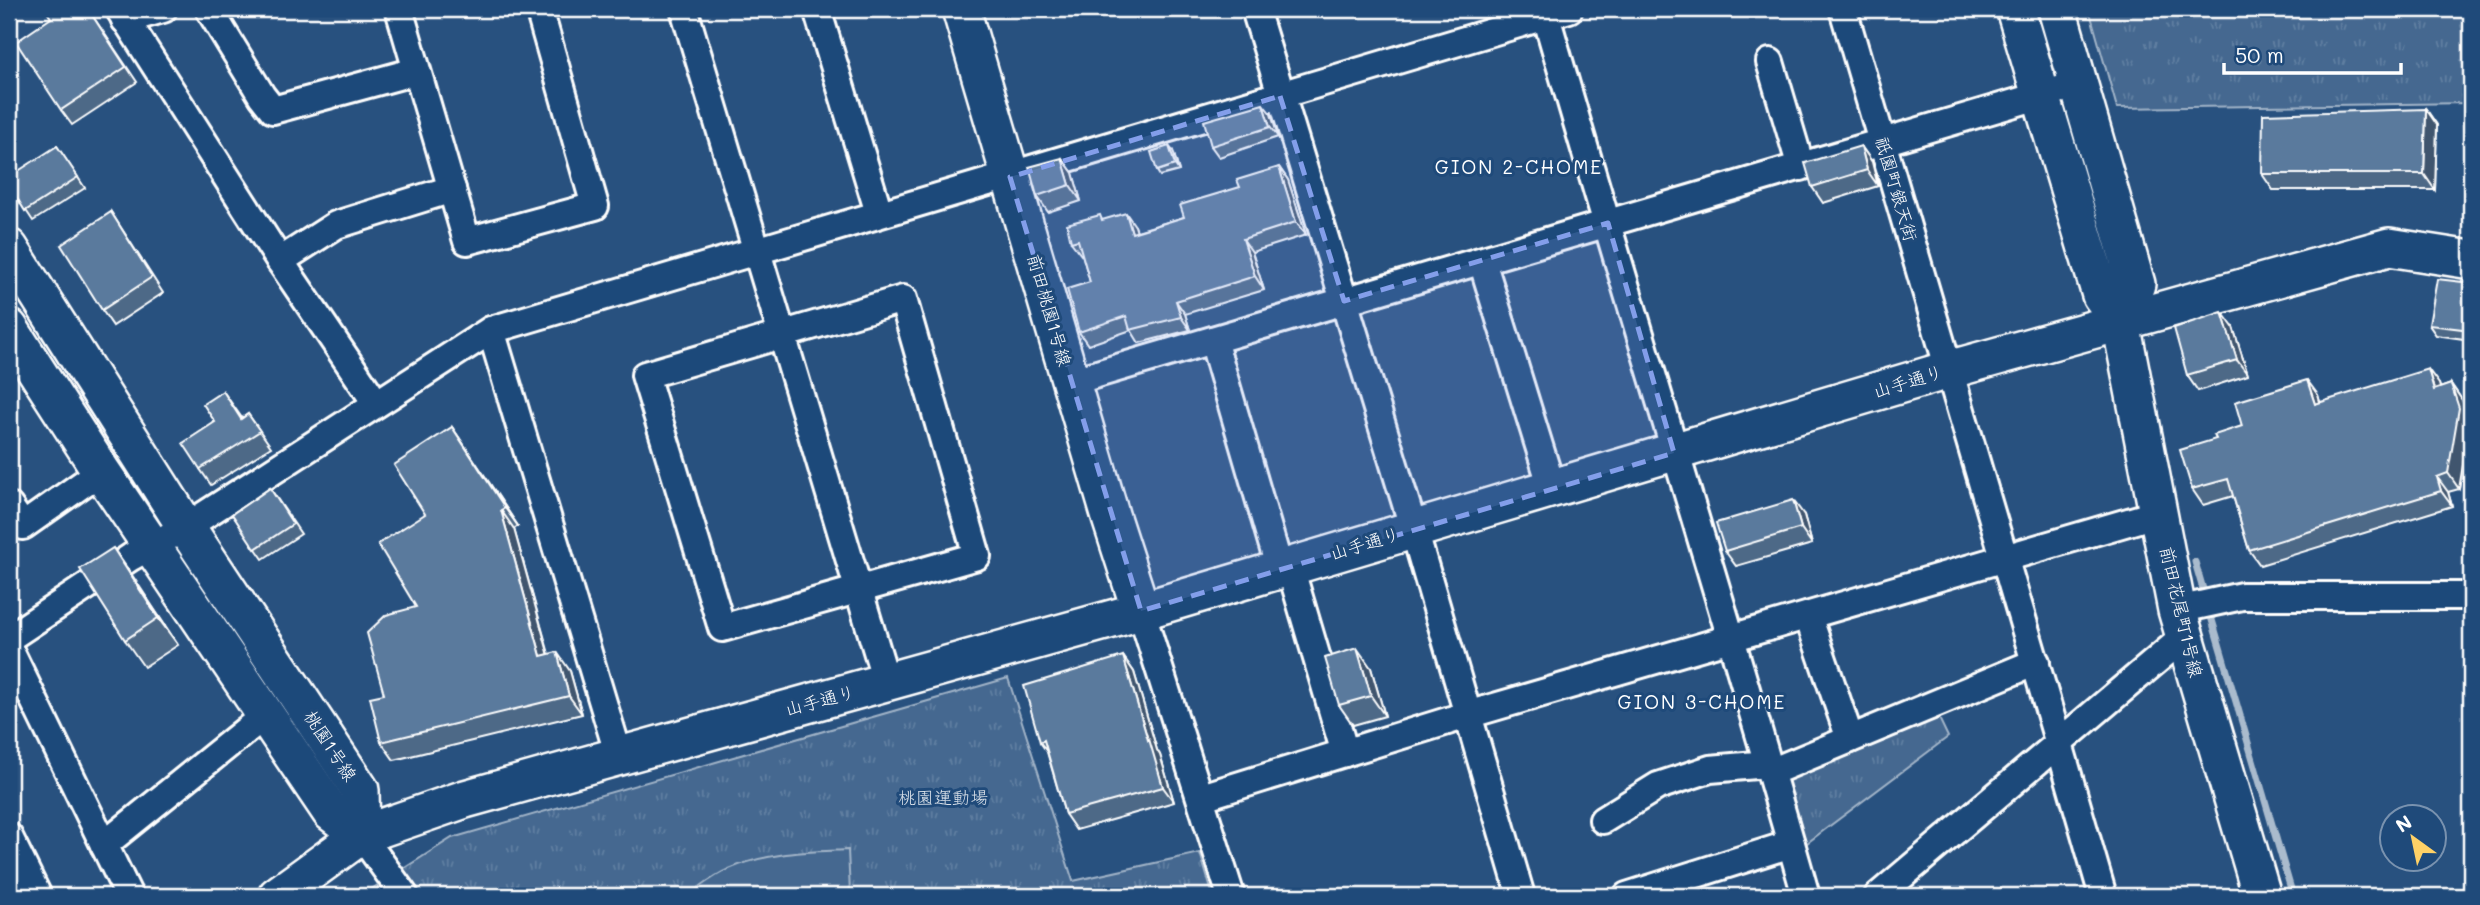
<svg xmlns="http://www.w3.org/2000/svg" width="2480" height="905" font-family="Mali,'Klee One',sans-serif">
<style>
.park{fill:url(#park-tufts);stroke:#a2b4c8;stroke-width:2}
.pitch{fill:#446890;stroke:#a2b4c8;stroke-width:2}
.lines{fill:none;stroke-linecap:round;stroke-linejoin:round}
.stream{stroke:#aabbcd;stroke-width:7}
.street-casing{stroke:#fff;stroke-width:32}
.secondary-casing{stroke:#fff;stroke-width:42}
.street{stroke:#1f4a7a;stroke-width:26}
.secondary{stroke:#1f4a7a;stroke-width:37}
.wall{fill:#4d6987;stroke:#fff;stroke-width:2}
.shaded-wall{fill:#3f556e;stroke:#fff;stroke-width:2}
.building{fill:#5a7a9d;stroke:#fff;stroke-width:2}
.marked{fill:#839eea;fill-opacity:0.2;stroke:#839eea;stroke-width:5;stroke-dasharray:14 9;stroke-linejoin:round}
.labels{text-anchor:middle;stroke-width:6;stroke-linejoin:round;paint-order:stroke}
.street-label{font-size:18px;fill:#fff;stroke:#1f4a7a}
.park-label{font-size:18px;fill:#dae1e9;stroke:#1f4a7a}
.neighbourhood-label{font-size:19px;letter-spacing:2px;fill:#fff;stroke:#1f4a7a}
</style>
<defs>
<pattern id="park-tufts" width="24" height="20" patternUnits="userSpaceOnUse" patternTransform="scale(1.75)"><rect width="24" height="20" fill="#446890"/><path d="M3 7l-1-3M5 7V3M7 7l1-3M15 17l-1-3M17 17v-4M19 17l1-3" fill="none" stroke="#607fa1"/></pattern>
</defs>
<rect width="100%" height="100%" fill="#28517f"/>
<filter id="ink" filterUnits="userSpaceOnUse"><feTurbulence type="fractalNoise" baseFrequency=".0143" numOctaves="2"/><feDisplacementMap in="SourceGraphic" scale="14" xChannelSelector="R" yChannelSelector="G"/><feConvolveMatrix kernelMatrix="1 2 1 2 8 2 1 2 1" color-interpolation-filters="sRGB"/></filter>
<g filter="url(#ink)">
<!-- park -->
<g class="park">
<polygon points="2089,9 2471,9 2471,103 2117,108"/>
<polygon points="1008,678 1073,881 1200,853 1213,896 334,896 338,893 362,895 452,838"/>
<polygon points="1936,712 1948,737 1799,849 1780,778"/>
</g>
<!-- pitch -->
<path class="pitch" d="M848,850l2,43 23,3h-186c13,-9 27,-21 42,-27 38,-17 78,-17 119,-19z"/>
<g class="lines">
<!-- stream -->
<polyline class="stream" points="2195,562 2293,896"/>
<defs>
<g id="street">
<polyline points="119,9 280,261 376,403"/>
<polyline points="209,9 262,96 273,110 416,71"/>
<polyline points="399,9 467,241 595,206 539,9"/>
<polyline points="684,9 887,684"/>
<polyline points="817,9 879,213"/>
<polyline points="1255,9 1414,530 1521,896"/>
<path d="M1544,9c85,296 178,590 262,887"/>
<path d="M1843,9c87,296 175,591 260,887"/>
<polyline points="125,20 163,9"/>
<polyline points="1770,62 1801,167"/>
<polyline points="280,261 336,225 452,189"/>
<polyline points="1482,261 1552,488"/>
<polygon points="903,299 977,556 722,628 645,375"/>
<polyline points="491,330 619,756"/>
<polyline points="1213,340 1280,570"/>
<polyline points="1070,382 2079,84"/>
<polyline points="9,506 23,526 101,471"/>
<polyline points="1290,567 1345,753"/>
<polyline points="2177,610 2242,596 2471,596"/>
<polyline points="1141,611 1231,896"/>
<polyline points="1808,616 1850,739"/>
<polyline points="9,638 131,557 186,527 491,330 1569,9"/>
<polyline points="9,649 129,896"/>
<polyline points="1771,772 2036,662"/>
<polyline points="1202,797 1467,715 2159,513"/>
<polyline points="1603,820 1658,786 1710,769 1768,764"/>
<polyline points="361,835 405,896"/>
<polyline points="9,837 38,896"/>
<polyline points="104,845 265,715"/>
<polyline points="1627,896 1791,844"/>
<polyline points="1878,896 2184,637"/>
</g>
<g id="secondary">
<polyline points="961,9 1111,518 1141,611"/>
<polyline points="2015,9 2101,295 2121,323 2136,284 2057,9"/>
<polyline points="9,248 186,527 360,790 361,835"/>
<polyline points="2121,323 2177,610 2262,896"/>
<polyline points="9,328 101,471 331,812 361,835"/>
<polyline points="277,896 361,835 465,799 1141,611 1948,370 2389,247 2471,260"/>
</g>
</defs>
<!-- street casing -->
<use href="#street" class="street-casing"/>
<!-- secondary casing -->
<use href="#secondary" class="secondary-casing"/>
<!-- street -->
<use href="#street" class="street"/>
<!-- secondary -->
<use href="#secondary" class="secondary"/>
</g>
<!-- wall -->
<g class="wall">
<polygon points="88,9 137,82 72,125 61,110"/>
<polygon points="2426,109 2437,125 2435,190 2273,190 2262,174"/>
<polygon points="1271,114 1278,137 1219,157 1211,146"/>
<polygon points="57,146 85,188 33,221 9,185"/>
<polygon points="1861,146 1872,162 1878,186 1823,203 1812,187"/>
<polygon points="1173,151 1179,171 1160,176 1157,171"/>
<polygon points="1062,158 1073,173 1081,201 1048,212 1037,196"/>
<polygon points="1279,167 1288,180 1306,235 1252,252 1264,290 1185,314 1190,330 1139,343 1131,330 1088,345 1079,332 1090,282 1082,254 1081,255 1071,242 1103,220 1135,226 1137,231 1184,217"/>
<polygon points="111,212 163,293 113,326 102,310"/>
<polygon points="2471,283 2471,340 2436,335 2429,325"/>
<polygon points="2233,327 2248,375 2198,391 2187,375"/>
<polygon points="2439,384 2440,388 2451,384 2462,400 2470,423 2459,489 2448,492 2452,506 2260,565 2249,550 2233,496 2203,505 2192,489 2216,439 2242,426 2318,395 2320,402"/>
<polygon points="223,391 242,418 248,414 271,447 211,485 200,469"/>
<polygon points="452,427 518,526 514,529 549,654 570,671 582,714 394,760 381,742 384,694 416,607"/>
<polygon points="270,488 301,534 263,559 232,514"/>
<polygon points="1804,515 1812,544 1736,566 1725,551"/>
<polygon points="113,548 178,645 144,667 125,640"/>
<polygon points="1123,656 1134,672 1157,750 1160,755 1174,802 1076,830 1065,814 1047,752 1040,742"/>
<polygon points="1371,668 1385,716 1353,725 1339,705"/>
</g>
<!-- shaded-wall -->
<g class="shaded-wall">
<polygon points="1263,104 1271,114 1278,137 1270,127"/>
<polygon points="2426,109 2437,125 2435,190 2424,174"/>
<polygon points="1169,146 1173,151 1179,171 1175,165"/>
<polygon points="1861,146 1872,162 1878,186 1867,170"/>
<polygon points="1062,158 1073,173 1081,201 1070,185"/>
<polygon points="1279,167 1288,180 1306,235 1296,222"/>
<polygon points="1126,213 1135,226 1141,246 1132,233"/>
<polygon points="1243,239 1252,252 1264,290 1255,276"/>
<polygon points="1176,301 1185,314 1190,330 1181,317"/>
<polygon points="2222,312 2233,327 2248,375 2237,360"/>
<polygon points="2428,369 2439,384 2445,405 2434,390"/>
<polygon points="2307,380 2318,395 2325,419 2315,404"/>
<polygon points="2451,384 2462,400 2470,423 2459,489 2448,473"/>
<polygon points="452,427 465,446 518,526 505,508"/>
<polygon points="2437,477 2448,492 2452,506 2441,491"/>
<polygon points="1793,500 1804,515 1812,544 1801,528"/>
<polygon points="501,510 514,529 554,674 541,656"/>
<polygon points="113,548 132,575 178,645 158,618"/>
<polygon points="1357,648 1371,668 1385,716 1371,696"/>
<polygon points="557,652 570,671 582,714 569,696"/>
<polygon points="1123,656 1134,672 1157,750 1160,755 1174,802 1163,787 1148,740"/>
</g>
<!-- building -->
<g class="building">
<polygon points="52,9 88,9 126,67 61,110 16,42 51,18 47,12"/>
<polygon points="1263,104 1270,127 1211,146 1204,121"/>
<polygon points="2426,109 2424,174 2262,174 2263,114"/>
<polygon points="57,146 78,177 25,211 9,185 9,177"/>
<polygon points="1169,146 1175,165 1157,171 1151,152"/>
<polygon points="1861,146 1867,170 1812,187 1805,163"/>
<polygon points="1062,158 1070,185 1037,196 1029,167"/>
<polygon points="1279,167 1296,222 1243,239 1255,276 1176,301 1181,317 1130,330 1126,316 1079,332 1067,289 1090,282 1078,240 1071,242 1067,224 1100,215 1102,220 1126,213 1132,233 1184,217 1180,205 1240,187 1237,180"/>
<polygon points="111,212 152,277 102,310 61,245"/>
<polygon points="2437,279 2471,283 2471,330 2429,325"/>
<polygon points="2222,312 2237,360 2187,375 2174,328"/>
<polygon points="2428,369 2434,390 2451,384 2459,408 2448,473 2437,477 2441,491 2249,550 2228,479 2192,489 2180,450 2216,439 2214,435 2242,426 2235,402 2307,380 2315,404"/>
<polygon points="223,391 241,419 248,414 260,431 200,469 183,443 215,422 203,404"/>
<polygon points="452,427 505,508 501,510 541,656 557,652 569,696 381,742 370,697 384,694 367,633 386,615 416,607 378,544 425,514 394,465"/>
<polygon points="270,488 293,524 255,549 232,514"/>
<polygon points="1793,500 1801,528 1725,551 1716,523"/>
<polygon points="113,548 158,618 125,640 80,569"/>
<polygon points="1357,648 1371,696 1339,705 1325,658"/>
<polygon points="1123,656 1148,740 1149,739 1163,787 1065,814 1044,740 1040,742 1024,686"/>
</g>
</g>
<!-- marked area -->
<path class="marked" d="M1280,96l64,205 264,-78 66,230 -533,158 -131,-434z"/>
<g class="labels">
<!-- street labels -->
<g class="street-label">
<text transform="translate(1896 189) rotate(74)" y="6">祇園町銀天街</text>
<text transform="translate(1049 310) rotate(74)" y="6">前田桃園1号線</text>
<text transform="translate(1908 382) rotate(-17)" y="6">山手通り</text>
<text transform="translate(1365 544) rotate(-17)" y="6">山手通り</text>
<text transform="translate(2181 612) rotate(77)" y="6">前田花尾町1号線</text>
<text transform="translate(820 701) rotate(-15)" y="6">山手通り</text>
<text transform="translate(330 746) rotate(57)" y="6">桃園1号線</text>
</g>
<!-- park labels -->
<g class="park-label">
<text x="943" y="804">桃園運動場</text>
</g>
<!-- neighbourhood labels -->
<g class="neighbourhood-label">
<text x="1519" y="174">GION 2-CHOME</text>
<text x="1702" y="709">GION 3-CHOME</text>
</g>
</g>
<!-- margin -->
<rect width="2480" height="905" fill="none" stroke="#1f4a7a" stroke-width="35"/>
<rect x="18" y="18" width="2445" height="870" fill="none" stroke="#fff" stroke-width="2.5" filter="url(#ink)"/>
<!-- north arrow -->
<g transform="translate(2413 838) rotate(327)"><circle r="33" fill="#1f4a7a" stroke="#7992af" stroke-width="2"/>
<path d="M0-5L12 26L0 18L-12 26Z" fill="#ffd166"/>
<text y="-10" font-size="19" font-weight="bold" text-anchor="middle" fill="#ffffff">N</text>
</g>
<!-- scale -->
<path d="M2224 63v10h177v-10" fill="none" stroke="#ffffff" stroke-width="3.5"/>
<text x="2235" y="63" font-size="21" fill="#ffffff" stroke="#1f4a7a" stroke-width="5" paint-order="stroke">50 m</text>
</svg>
